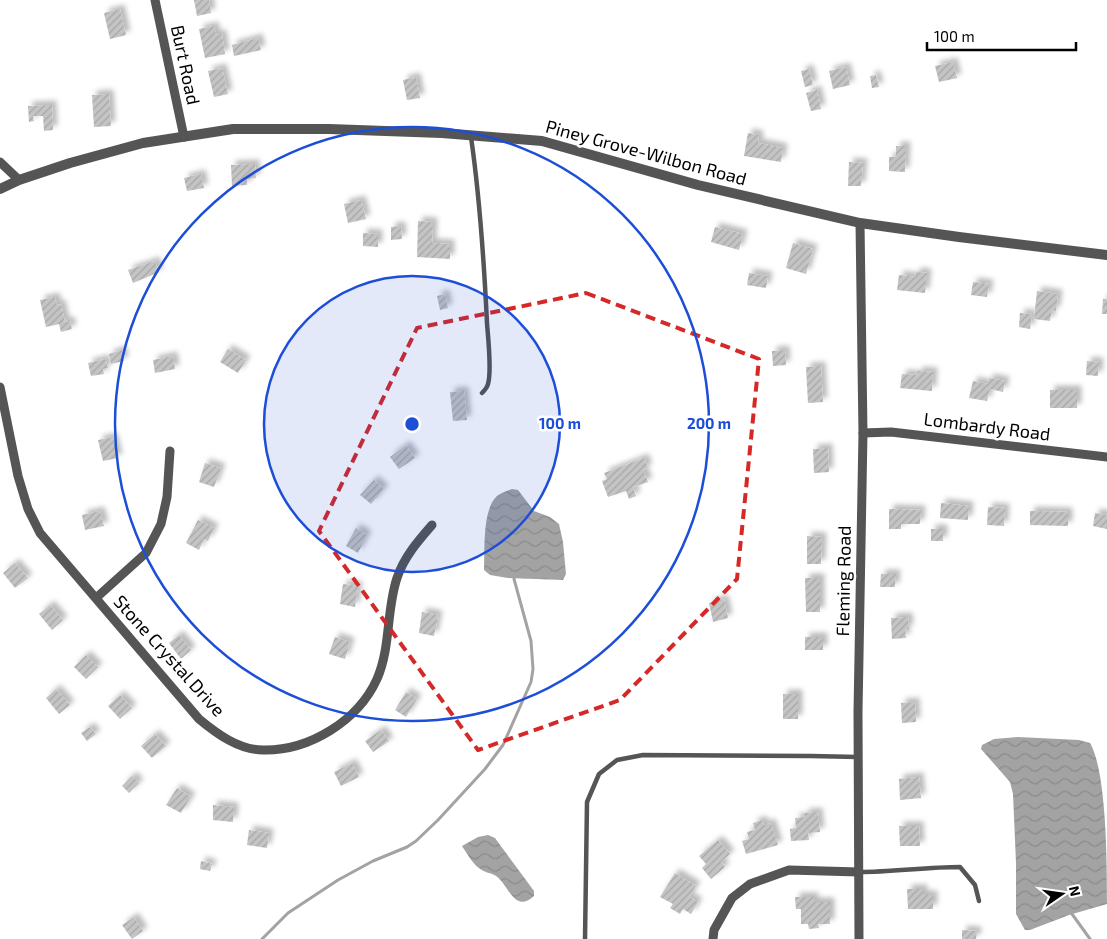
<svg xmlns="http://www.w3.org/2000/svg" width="1107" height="939" font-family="'Exo 2',sans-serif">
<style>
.water{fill:url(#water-waves)}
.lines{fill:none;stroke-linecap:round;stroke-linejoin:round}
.stream{stroke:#a3a3a3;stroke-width:3}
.building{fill:url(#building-hatch);filter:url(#shadow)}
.service{stroke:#555;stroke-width:4.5}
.minor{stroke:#555;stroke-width:9}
.tertiary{stroke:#555;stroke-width:10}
.marked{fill:none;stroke:#d62828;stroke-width:4;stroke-dasharray:10 6;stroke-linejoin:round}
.ring{fill:none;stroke:#1d4ed8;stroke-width:2.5}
.labels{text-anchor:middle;stroke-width:5;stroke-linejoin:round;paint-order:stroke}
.street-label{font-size:18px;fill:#000;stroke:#fff}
.centre{fill:#1d4ed8;stroke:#fff;stroke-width:2.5}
.ring-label{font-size:15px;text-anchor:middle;font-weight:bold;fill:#1d4ed8;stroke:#fff;stroke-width:5;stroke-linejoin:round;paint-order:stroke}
</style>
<defs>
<pattern id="water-waves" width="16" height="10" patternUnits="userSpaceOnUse" patternTransform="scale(1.25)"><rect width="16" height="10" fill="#a3a3a3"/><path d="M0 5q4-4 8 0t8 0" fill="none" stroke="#8b8b8b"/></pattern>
<pattern id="building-hatch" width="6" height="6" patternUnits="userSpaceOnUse" patternTransform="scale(1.25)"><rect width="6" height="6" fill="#c4c4c4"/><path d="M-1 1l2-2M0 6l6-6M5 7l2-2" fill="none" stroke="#a7a7a7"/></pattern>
<filter id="shadow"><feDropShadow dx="4.5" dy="-4.5" stdDeviation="2.5" flood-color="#0004"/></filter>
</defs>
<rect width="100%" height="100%" fill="#fff"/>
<!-- water -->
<g class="water">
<path d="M512,489l6,1 16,21 16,6 9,7 4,18 3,32 -3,6 -55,-2 -18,-3 -6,-5c1,-20 -2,-60 13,-74 4,-3 10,-5 15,-7z"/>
<path d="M1018,737l61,3 11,3c17,29 17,123 17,161l-38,11 -39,15h-5l-9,-16v-51l-3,-69 -3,-12 -29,-33 1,-4 12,-6z"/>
<path d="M488,835l7,3 39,53v5c-20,18 -25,-11 -38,-20 -4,-3 -10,-3 -14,-6 -9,-5 -14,-15 -20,-24l16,-9z"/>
</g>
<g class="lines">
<!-- stream -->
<g class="stream">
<polyline points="1072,911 1072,914 1090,939"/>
<polyline points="262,939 288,913 338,880 373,861 407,847 416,841 438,820 485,769 503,745 531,682 533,669 531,641 514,579 515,575"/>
</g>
</g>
<!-- building -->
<g class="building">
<polygon points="194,0 209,0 211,13 197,16"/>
<polygon points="120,9 126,35 110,39 104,13"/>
<polygon points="214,26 216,35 222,34 225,54 205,58 199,29"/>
<polygon points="258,38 261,50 234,56 232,45"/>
<polygon points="953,62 957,78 939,82 935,66"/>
<polygon points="846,67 850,85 833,89 829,71"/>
<polygon points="222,68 228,94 214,97 208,71"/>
<polygon points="809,69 813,85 805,87 801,71"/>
<polygon points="876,75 879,87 872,88 870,76"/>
<polygon points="416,77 420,98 407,100 403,80"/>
<polygon points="817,90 821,109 811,111 806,93"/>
<polygon points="109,94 111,126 94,127 92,95"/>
<polygon points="52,105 53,130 44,131 43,116 33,116 34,121 29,122 28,106"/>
<polygon points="748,133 759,135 758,143 783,148 781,162 744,156"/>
<polygon points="896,146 906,146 905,172 889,171 889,157 896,157"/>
<polygon points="849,162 863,163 861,186 848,186"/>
<polygon points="255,164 256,178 247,179 247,185 232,186 231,165"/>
<polygon points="201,174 204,188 187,191 184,178"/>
<polygon points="361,200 366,219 348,223 344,204"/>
<polygon points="418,221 433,222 432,243 450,244 450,259 417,257"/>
<polygon points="401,226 402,239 391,240 391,227"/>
<polygon points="715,227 743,234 739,250 711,242"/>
<polygon points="363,233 378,234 378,247 363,246"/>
<polygon points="793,243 813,249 806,274 786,268"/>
<polygon points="155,261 159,272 133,283 128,270"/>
<polygon points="916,272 927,273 925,293 897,290 899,275 915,277"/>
<polygon points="749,273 768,276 766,288 747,285"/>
<polygon points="973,282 989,284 987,297 971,295"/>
<polygon points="1037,291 1058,294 1056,311 1052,310 1050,321 1034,319"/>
<polygon points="445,294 448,308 440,310 437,296"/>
<polygon points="55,297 57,305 61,304 65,322 70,321 72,329 61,332 59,324 46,327 40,300"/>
<polygon points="1103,299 1107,299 1107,314 1102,314"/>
<polygon points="1020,313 1032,314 1030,329 1019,327"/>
<polygon points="228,349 246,360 238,373 220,362"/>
<polygon points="122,350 124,361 111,364 109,354"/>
<polygon points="785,350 786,365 773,366 772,351"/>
<polygon points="173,356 175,369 155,373 153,360"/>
<polygon points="105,359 108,368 103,369 104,374 91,376 88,363"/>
<polygon points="1087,361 1099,362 1098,376 1086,375"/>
<polygon points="821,366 823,402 808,403 806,367"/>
<polygon points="918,371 933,372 932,391 900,388 902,374 918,375"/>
<polygon points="989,378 1005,381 1003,392 990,389 987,401 969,398 973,381 988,384"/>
<rect x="1050" y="390" width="27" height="18"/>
<polygon points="464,391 467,420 453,421 450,392"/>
<polygon points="113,437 118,458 103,461 98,440"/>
<polygon points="406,445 415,458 399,469 390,457"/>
<polygon points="828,448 829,472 814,473 813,449"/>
<polygon points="644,458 648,468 643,470 648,482 633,487 636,496 629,499 626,491 608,497 602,481 607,479 604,473"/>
<polygon points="205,463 221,468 214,487 199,482"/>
<polygon points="374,480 384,489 371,504 360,495"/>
<polygon points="941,503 969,506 968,520 940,518"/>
<polygon points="988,507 1005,508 1004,526 987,525"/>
<polygon points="889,509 921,510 920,524 901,524 901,529 889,529"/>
<polygon points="100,511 104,526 85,530 82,515"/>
<polygon points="1030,511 1068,512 1068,526 1030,525"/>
<polygon points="1095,513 1107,515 1107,529 1093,526"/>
<polygon points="198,520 214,528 208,541 204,539 199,550 186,543"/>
<polygon points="356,528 367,535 358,553 346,546"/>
<rect x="931" y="529" width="12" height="12"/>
<polygon points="807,536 822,537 821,564 807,564"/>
<polygon points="15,563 28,578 15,588 3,573"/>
<polygon points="881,574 896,574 895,587 880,587"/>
<polygon points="805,578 820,578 820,612 806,612"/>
<polygon points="343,584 358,586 355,607 340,604"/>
<polygon points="724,599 728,618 713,622 709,603"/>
<polygon points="50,605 63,620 52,630 39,614"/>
<polygon points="422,612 438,615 434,636 419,633"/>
<polygon points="908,617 909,629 905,629 906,638 892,639 891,618"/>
<polygon points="179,635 191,650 181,659 169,643"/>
<polygon points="335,637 350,642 345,659 329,654"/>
<rect x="805" y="637" width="18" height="13"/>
<polygon points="86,655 98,667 86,679 74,667"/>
<polygon points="56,689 70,705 59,714 46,698"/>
<polygon points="406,692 417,699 406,717 395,710"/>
<rect x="783" y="694" width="15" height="25"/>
<polygon points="120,695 132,708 120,719 108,706"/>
<polygon points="915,702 916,722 902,723 901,703"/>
<polygon points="90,727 96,734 87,741 81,733"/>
<polygon points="381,730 389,741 373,752 365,741"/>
<polygon points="155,734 166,746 152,758 141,746"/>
<polygon points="352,763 359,777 341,786 334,772"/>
<polygon points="132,776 139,783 129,793 122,786"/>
<polygon points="919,777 921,798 900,800 899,779"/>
<polygon points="177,788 191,797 181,813 166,805"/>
<polygon points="213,805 234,807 233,822 213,820"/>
<polygon points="818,812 820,832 808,833 809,840 791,841 790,829 796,828 795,818 805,817 804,813"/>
<polygon points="762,820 764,825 771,823 778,845 746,854 742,841 749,839 747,832 755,830 753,823"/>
<polygon points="899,826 919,826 920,846 900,846"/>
<polygon points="249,830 269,833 267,848 247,845"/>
<polygon points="718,840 730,854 721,862 725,867 711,879 702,868 706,864 699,856"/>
<polygon points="201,861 212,864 210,871 200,869"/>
<polygon points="675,873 696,886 689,897 698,902 691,914 683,909 680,914 670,908 673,904 660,897"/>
<polygon points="907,889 923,889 923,895 933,895 933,909 908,909"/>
<polygon points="795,897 814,897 814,902 830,902 830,924 818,924 819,928 809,929 808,924 801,924 801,909 796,909"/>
<polygon points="134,917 143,931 132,939 122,925"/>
<polygon points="962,930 977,931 976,939 962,939"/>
</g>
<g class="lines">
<!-- service -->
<g class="service">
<path d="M471,137c9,62 13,124 16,186 1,15 5,48 1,61 -1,4 -3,6 -6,9"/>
<path d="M859,872c34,0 67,-5 101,-5l15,18 4,16"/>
<polyline points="585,939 587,802 599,774 617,760 643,755 811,756 858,757"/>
</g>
<!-- minor -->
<g class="minor">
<polyline points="155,0 184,137"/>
<polyline points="0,162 19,180"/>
<path d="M0,387l18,89 10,33 12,24 159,186c18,15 40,31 64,31 46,1 95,-29 114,-71 14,-32 9,-68 20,-101 7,-21 21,-37 35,-53"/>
<polyline points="863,433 891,432 1107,457"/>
<polyline points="96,598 146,553 161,524 167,497 170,451"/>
<polyline points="713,939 714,930 732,898 750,884 789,870 859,872"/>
<polyline points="859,939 858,712 863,433 860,223"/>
</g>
<!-- tertiary -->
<polyline class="tertiary" points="0,189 19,180 70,163 143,143 233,129 329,129 442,133 542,141 698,185 860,223 959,237 1107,255"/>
</g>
<!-- marked area -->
<path class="marked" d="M586,293l173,66 -22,220 -117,121 -142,50 -159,-219 98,-203z"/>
<!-- distance rings -->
<circle cx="412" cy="424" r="148" fill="#1d4ed8" fill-opacity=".12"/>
<g class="ring">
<circle cx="412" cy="424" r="148"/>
<circle cx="412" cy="424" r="297"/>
</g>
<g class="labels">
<!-- street labels -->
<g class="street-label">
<text transform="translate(185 65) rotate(78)" y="6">Burt Road</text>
<text transform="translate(646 153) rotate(15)" y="6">Piney Grove-Wilbon Road</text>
<text transform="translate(987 427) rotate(7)" y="6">Lombardy Road</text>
<text transform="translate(844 581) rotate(-89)" y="6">Fleming Road</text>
<text transform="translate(169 656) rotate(48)" y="6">Stone Crystal Drive</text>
</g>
</g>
<circle cx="412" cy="424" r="8" class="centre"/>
<g class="ring-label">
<text x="560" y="429">100 m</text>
<text x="709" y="429">200 m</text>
</g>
<!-- north arrow -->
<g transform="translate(1062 894) rotate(77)" stroke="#ffffff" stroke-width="4" paint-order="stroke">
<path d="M0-4L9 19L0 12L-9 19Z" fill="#000000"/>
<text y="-8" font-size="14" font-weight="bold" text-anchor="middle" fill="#000000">N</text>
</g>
<!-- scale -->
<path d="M927 42v8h149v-8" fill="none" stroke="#000000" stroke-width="2.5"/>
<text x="934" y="42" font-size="15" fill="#000000" stroke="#ffffff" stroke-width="4" paint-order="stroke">100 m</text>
</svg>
